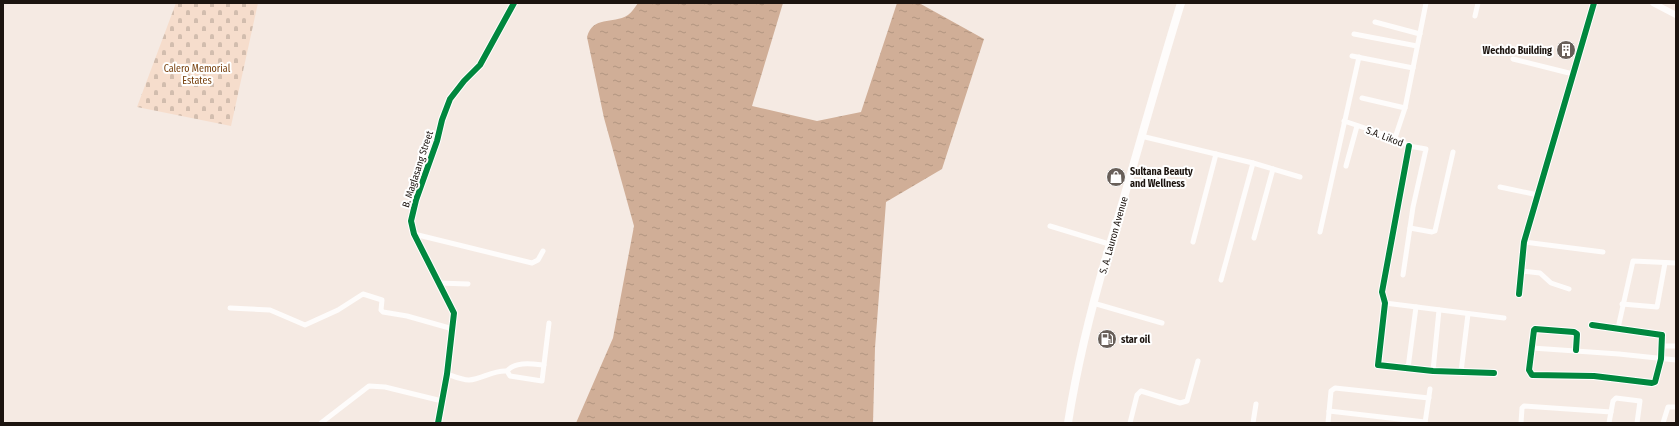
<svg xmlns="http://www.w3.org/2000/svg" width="1679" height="426" font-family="'Fira Sans Condensed',sans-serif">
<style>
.cemetery{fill:url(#cemetery-stones)}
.water{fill:url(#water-ripples)}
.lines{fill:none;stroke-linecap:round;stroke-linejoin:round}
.minor{stroke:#fefcfb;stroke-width:5}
.tertiary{stroke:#fefcfb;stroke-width:6}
.trunk{stroke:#fefcfb;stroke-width:8}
.cycleway-casing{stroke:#fff;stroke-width:8}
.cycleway{stroke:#00873e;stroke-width:6}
.labels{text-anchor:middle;stroke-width:4;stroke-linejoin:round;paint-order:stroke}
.poi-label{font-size:10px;font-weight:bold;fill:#1c140f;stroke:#fff;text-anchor:start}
.park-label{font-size:10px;fill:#78410e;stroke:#fff}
.street-label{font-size:10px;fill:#1c140f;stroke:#fff}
</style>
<defs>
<pattern id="cemetery-stones" width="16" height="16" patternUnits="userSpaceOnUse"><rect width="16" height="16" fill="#f6ddcc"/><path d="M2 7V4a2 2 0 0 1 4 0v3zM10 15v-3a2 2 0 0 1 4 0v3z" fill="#d2bdae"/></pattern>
<pattern id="water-ripples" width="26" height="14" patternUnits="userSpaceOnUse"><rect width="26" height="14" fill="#d0ae97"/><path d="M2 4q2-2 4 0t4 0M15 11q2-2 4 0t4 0" fill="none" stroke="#b29581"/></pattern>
</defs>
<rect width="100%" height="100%" fill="#f5eae3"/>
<!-- cemetery -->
<polygon class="cemetery" points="176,3 258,3 231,126 137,107"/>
<!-- water -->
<path class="water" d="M638,3h145l-31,103 65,15 44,-9 36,-109h22l65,36 -42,130 -56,33 -11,146 -2,75h-297l37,-85 21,-112 -30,-108 -17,-81c6,-22 25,-12 41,-22 4,-3 7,-8 10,-12z"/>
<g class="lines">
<!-- minor -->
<g class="minor">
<polyline points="1475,16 1478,3"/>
<polyline points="1375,22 1420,34"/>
<polyline points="1354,34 1417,46"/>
<polyline points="1352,56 1413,68"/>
<polyline points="1513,59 1573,74"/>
<polyline points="1362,98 1405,108"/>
<polyline points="1344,121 1395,138 1409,146 1426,149 1413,207 1403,275"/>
<polyline points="1141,136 1253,163 1300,177"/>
<polyline points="1395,138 1405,108 1426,3"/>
<polyline points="1409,146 1382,292 1385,303 1378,365 1433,371 1494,373"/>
<polyline points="1346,166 1357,126"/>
<polyline points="1500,187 1538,195"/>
<polyline points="1050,226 1109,244"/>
<polyline points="1410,228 1432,232 1435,231 1453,152"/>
<polyline points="1320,232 1359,57"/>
<polyline points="414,234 532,263 538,260 543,251"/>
<polyline points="1254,238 1273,169"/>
<polyline points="1193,242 1216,154"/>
<polyline points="1524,242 1603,252"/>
<polyline points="1521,271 1540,273 1551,283 1569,289"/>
<polyline points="1221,280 1253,163"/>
<polyline points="438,283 468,284"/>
<polyline points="1519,294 1524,242 1594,3"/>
<polyline points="1093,303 1162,323"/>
<polyline points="1385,303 1504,318"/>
<polyline points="1622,304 1657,307 1665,263"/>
<polyline points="230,308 270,310 305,325 338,310 363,294 382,300 381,310 383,312 407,316 453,329"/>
<polyline points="1618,328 1633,261 1676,263"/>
<polyline points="1662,346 1676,346"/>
<polyline points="1532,348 1619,354 1676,360"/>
<polyline points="1576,350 1577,334 1574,332 1535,329 1534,330 1529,370 1532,375 1594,376 1652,383 1655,382 1661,359 1662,335 1592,325"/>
<polyline points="1408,368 1416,307"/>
<path d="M507,371c8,-10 26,-7 37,-6"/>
<polyline points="1433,371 1439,310"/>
<polyline points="1461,372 1468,314"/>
<path d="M447,374c6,2 14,6 22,6 13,-1 24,-10 38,-9l3,5 32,5 7,-58"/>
<polyline points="1329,411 1425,422"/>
<polyline points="321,423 369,386 385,387 442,401"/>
<polyline points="438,423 447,374 454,313 414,234 411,221 416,200 437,141 442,120 450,99 464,81 480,65 514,3"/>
<polyline points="1130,423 1137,395 1141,391 1180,403 1187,401 1198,361"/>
<polyline points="1253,423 1256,404"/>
<polyline points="1328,423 1331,391 1335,388 1429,398"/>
<polyline points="1425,423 1430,389"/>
<polyline points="1521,423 1522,408 1524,406 1611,412"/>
<polyline points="1609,423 1613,401 1616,398 1640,401 1637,423"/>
<polyline points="1663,423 1668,407 1676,407"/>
</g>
<!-- tertiary -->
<polyline class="tertiary" points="1653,3 1676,15"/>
<!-- trunk -->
<path class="trunk" d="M1068,423c11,-70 29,-138 50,-205 21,-72 41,-144 63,-215"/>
<defs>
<g id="cycleway">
<polyline points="1409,146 1382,292 1385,303 1378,365 1433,371 1494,373"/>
<polyline points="1519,294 1524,242 1594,3"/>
<polyline points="1576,350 1577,334 1574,332 1535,329 1534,330 1529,370 1532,375 1594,376 1652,383 1655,382 1661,359 1662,335 1592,325"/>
<polyline points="438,423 447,374 454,313 414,234 411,221 416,200 437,141 442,120 450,99 464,81 480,65 514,3"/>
</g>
</defs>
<!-- cycleway casing -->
<use href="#cycleway" class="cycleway-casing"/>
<!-- cycleway -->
<use href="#cycleway" class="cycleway"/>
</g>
<!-- icons -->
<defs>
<symbol id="building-disc" viewBox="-11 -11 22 22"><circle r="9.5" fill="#685f59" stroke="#fff"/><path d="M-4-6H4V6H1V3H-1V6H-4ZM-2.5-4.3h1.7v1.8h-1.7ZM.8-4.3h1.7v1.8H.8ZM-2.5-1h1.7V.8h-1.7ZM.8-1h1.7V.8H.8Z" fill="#fff"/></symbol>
<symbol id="shop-disc" viewBox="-11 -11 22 22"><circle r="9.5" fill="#685f59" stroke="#fff"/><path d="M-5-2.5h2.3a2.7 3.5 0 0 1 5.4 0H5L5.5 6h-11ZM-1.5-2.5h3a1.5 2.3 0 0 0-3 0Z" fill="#fff"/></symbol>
<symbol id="fuel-disc" viewBox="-11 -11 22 22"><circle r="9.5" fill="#685f59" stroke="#fff"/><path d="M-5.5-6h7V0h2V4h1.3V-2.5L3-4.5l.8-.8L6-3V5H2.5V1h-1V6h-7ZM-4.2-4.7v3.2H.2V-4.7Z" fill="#fff"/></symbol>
</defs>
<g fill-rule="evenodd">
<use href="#building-disc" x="1555" y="39" width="22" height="22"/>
<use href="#shop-disc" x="1105" y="166" width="22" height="22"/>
<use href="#fuel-disc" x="1096" y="328" width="22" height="22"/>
</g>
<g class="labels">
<!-- poi labels -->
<g class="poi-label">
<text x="1552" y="54" text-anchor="end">Wechdo Building</text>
<text x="1130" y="175">Sultana Beauty<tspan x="1130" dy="12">and Wellness</tspan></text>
<text x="1121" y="343">star oil</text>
</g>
<!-- park labels -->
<g class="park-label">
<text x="197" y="72">Calero Memorial<tspan x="197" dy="12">Estates</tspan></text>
</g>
<!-- street labels -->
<g class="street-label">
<text transform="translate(1385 136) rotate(21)" y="4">S.A. Likod</text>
<text transform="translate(417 169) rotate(-72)" y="4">B. Maglasang Street</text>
<text transform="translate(1113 235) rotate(-74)" y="4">S. A. Lauron Avenue</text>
</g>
</g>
<!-- border -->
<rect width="1679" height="426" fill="none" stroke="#1c140f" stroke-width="8"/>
</svg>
